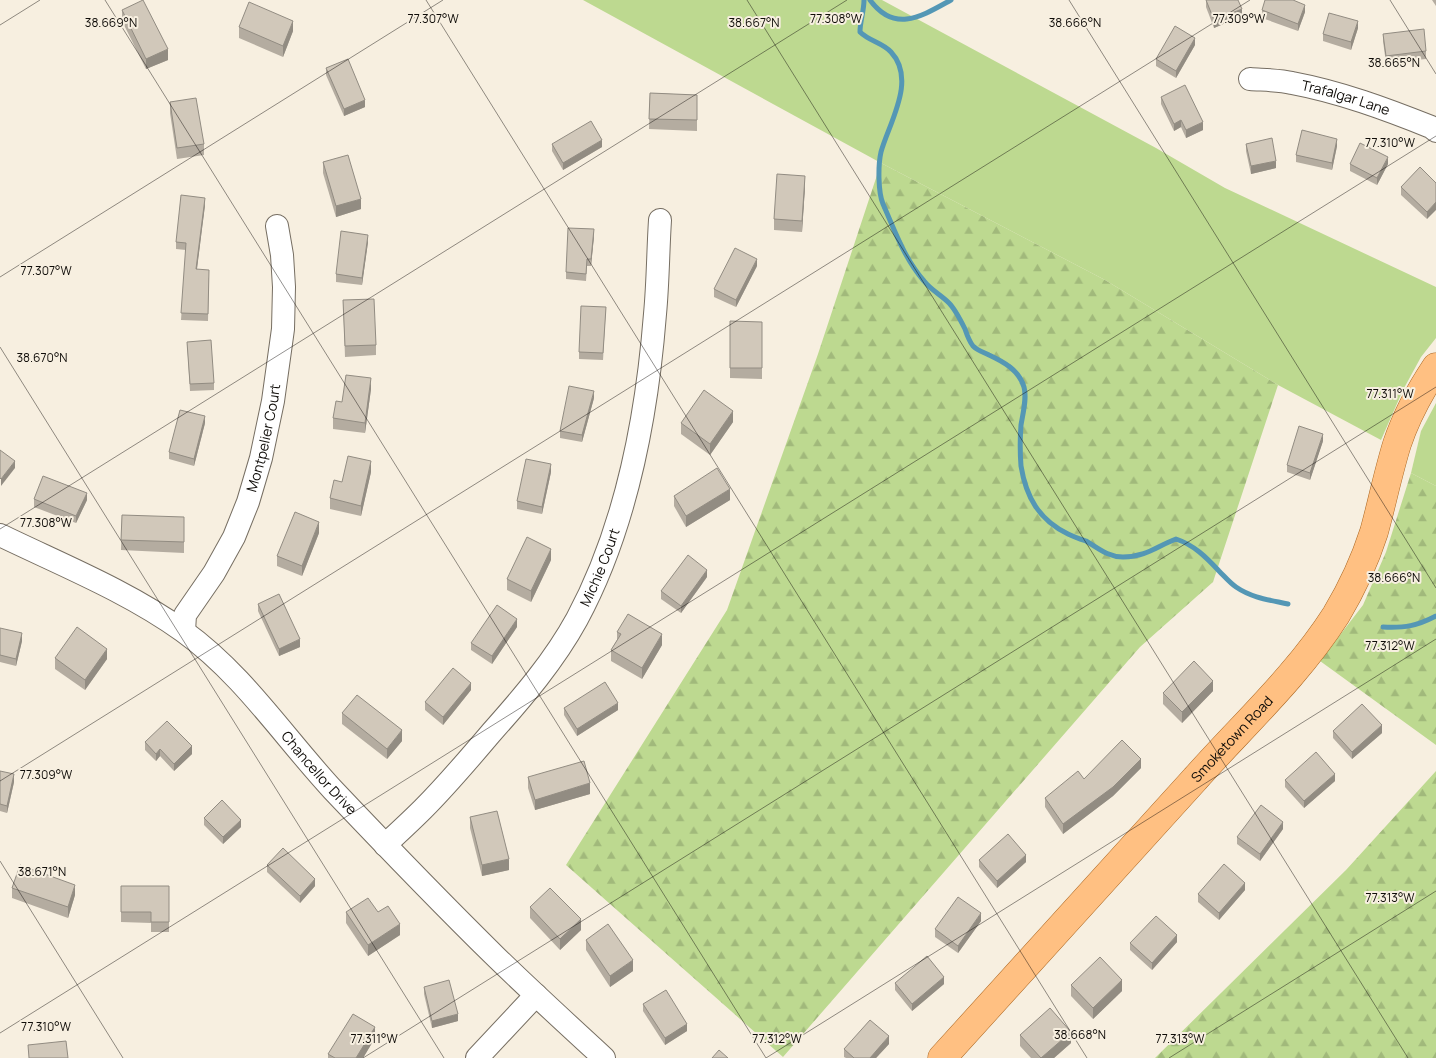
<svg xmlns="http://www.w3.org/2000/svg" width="1436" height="1058" font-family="Manrope,sans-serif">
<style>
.green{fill:#bdd990}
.forest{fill:url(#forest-firs)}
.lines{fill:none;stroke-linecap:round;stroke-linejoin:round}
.stream{stroke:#5497b5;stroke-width:5}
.minor-casing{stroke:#766e62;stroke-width:24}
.major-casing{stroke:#ab6621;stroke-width:29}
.minor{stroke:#fff;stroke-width:22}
.major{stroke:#ffc082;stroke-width:28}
.wall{fill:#b4aca0}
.shaded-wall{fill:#928c82}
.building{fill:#d1c8ba;stroke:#928c82}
.ticks{fill:none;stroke:#0f0c08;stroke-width:1;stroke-opacity:0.45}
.labels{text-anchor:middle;stroke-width:4;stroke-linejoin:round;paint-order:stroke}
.street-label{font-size:14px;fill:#0f0c08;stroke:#f7efe0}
.ticks-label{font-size:12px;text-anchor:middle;fill:#0f0c08;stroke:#f7efe0;stroke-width:4;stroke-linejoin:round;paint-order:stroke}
</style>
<defs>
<pattern id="forest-firs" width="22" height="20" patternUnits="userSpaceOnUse" patternTransform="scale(1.25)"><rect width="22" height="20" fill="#bdd990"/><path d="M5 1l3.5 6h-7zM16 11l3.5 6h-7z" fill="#a1b97b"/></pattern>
</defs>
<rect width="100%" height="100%" fill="#f7efe0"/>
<!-- green -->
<g class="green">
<polygon points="583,0 882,0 1156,148 1225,188 1436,287 1436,338 1421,357 1403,390 1381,440 1278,385 1105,280 881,163"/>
<polygon points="1436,403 1436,486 1411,473 1421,431"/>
</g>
<!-- forest -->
<g class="forest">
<polygon points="881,163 1105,280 1278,385 1213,582 1140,647 783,1057 566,865 727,610 818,354"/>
<polygon points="1411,473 1436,486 1436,745 1320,661 1363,605 1386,552"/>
<polygon points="1436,771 1436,1058 1155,1058 1346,870"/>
</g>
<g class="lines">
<!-- stream -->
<g class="stream">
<path d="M864,0c0,11 -4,21 -4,32 9,9 23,11 31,20 26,28 -2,71 -10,100 -3,13 -3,40 2,52 12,27 21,54 41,77 7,9 17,14 25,22 6,6 12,18 16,26 2,6 4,12 8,17 5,5 10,6 16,9 15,7 30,15 35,32 3,11 -1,26 -3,38 -1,13 -1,28 0,41 5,31 18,54 47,68 6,3 12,5 18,7 12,7 22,16 37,16 25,-1 32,-10 53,-18 18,6 30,18 43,32 6,6 11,12 17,16 16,11 34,13 52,17"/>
<path d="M870,0c25,34 52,16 81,0"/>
<path d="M1383,627c22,1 34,-1 53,-11"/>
</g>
<defs>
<g id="minor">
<path id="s1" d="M1250,79c14,1 29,1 42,4 48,9 94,26 139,44l5,4"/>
<path id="s2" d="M0,535c62,30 127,56 183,96 60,43 100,105 150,159 54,57 108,113 164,168 35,34 71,67 107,100"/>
<path id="s3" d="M184,631l1,-16 29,-42 20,-36 14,-35 13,-44 12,-57 10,-72 1,-42 -2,-32 -5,-29"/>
<path id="s4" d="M385,845c13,-12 26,-24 38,-36 24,-24 46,-50 68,-76 32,-36 63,-72 86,-114 49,-91 70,-203 78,-305 3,-31 3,-63 5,-94"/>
<polyline points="477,1058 536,995"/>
</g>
<g id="major">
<path id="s5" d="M942,1058c85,-93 169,-186 253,-279 48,-54 102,-103 141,-164 15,-25 29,-55 38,-83 8,-29 14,-59 23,-88 9,-27 23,-53 39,-77"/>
</g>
</defs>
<!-- minor casing -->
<use href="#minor" class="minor-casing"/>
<!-- major casing -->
<use href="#major" class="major-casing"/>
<!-- minor -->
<use href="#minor" class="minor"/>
<!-- major -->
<use href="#major" class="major"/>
</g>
<!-- wall -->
<g class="wall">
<polygon points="1206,0 1242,16 1214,28 1206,7"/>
<polygon points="1432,0 1436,0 1436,6"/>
<polygon points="122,10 168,60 146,69 122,21"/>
<polygon points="1262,10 1305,12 1298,31 1262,18"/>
<polygon points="239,27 293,31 283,57 239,38"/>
<polygon points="1358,28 1351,50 1323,41 1323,34"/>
<polygon points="1383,34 1426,51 1426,59 1386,63 1383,41"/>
<polygon points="1195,45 1176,78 1156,66 1156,59"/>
<polygon points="326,68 365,107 344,116 326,75"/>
<polygon points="650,93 697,95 697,131 649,129"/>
<polygon points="1161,97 1203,130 1186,138 1181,127 1174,131 1161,104"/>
<polygon points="170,102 204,144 204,155 177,159 170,113"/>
<polygon points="552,144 602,147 563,170 552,151"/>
<polygon points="1246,144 1276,168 1251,174 1246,151"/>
<polygon points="1337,146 1332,170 1296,162 1296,155"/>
<polygon points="323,162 361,209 336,217 323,173"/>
<polygon points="1350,164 1388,164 1377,185 1350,171"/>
<polygon points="1436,183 1427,219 1401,195 1401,187"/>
<polygon points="805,187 802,232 774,230 774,219"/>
<polygon points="205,205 197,269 209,278 208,321 181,320 186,250 176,249 176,242"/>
<polygon points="594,236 591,266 587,266 586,281 566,279 566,272"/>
<polygon points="368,242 362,285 336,282 336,274"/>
<polygon points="757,266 736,307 714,297 714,289"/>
<polygon points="343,300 376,345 376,355 345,357"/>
<polygon points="606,307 603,360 579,359 579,352"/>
<polygon points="762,322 762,379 730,378 730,368"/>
<polygon points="187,342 214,383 214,390 190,391"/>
<polygon points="371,389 365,433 333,429 333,418 342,402"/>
<polygon points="594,398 582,442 560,438 560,431"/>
<polygon points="733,422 710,455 681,434 681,423"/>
<polygon points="205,423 194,466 169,459 169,452"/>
<polygon points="1323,441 1310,480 1287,472 1287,465"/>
<polygon points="371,472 361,516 330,509 330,498 342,482"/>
<polygon points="551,472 542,514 517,509 517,501"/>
<polygon points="674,496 730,500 686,527 674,506"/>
<polygon points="34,499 87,500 76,523 34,507"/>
<polygon points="122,515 184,528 184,553 121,550"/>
<polygon points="319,533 302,576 277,566 277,556"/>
<polygon points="551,560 531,602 507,590 507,579"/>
<polygon points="707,577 681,613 661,599 661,591"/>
<polygon points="258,604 300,647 279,656 258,611"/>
<polygon points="517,627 492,664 471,650 471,643"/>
<polygon points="0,628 22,641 16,666 0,662"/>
<polygon points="617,632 662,645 642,679 611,661 611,650 617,640"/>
<polygon points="55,658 107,659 85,690 55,669"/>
<polygon points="471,690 443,725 425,710 425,702"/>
<polygon points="1213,691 1182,723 1163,704 1163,693"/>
<polygon points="564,708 618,710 577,736 564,715"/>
<polygon points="342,713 402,741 387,759 342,724"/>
<polygon points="1333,731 1382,733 1352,759 1333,738"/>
<polygon points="145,742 192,754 174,771 160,756 156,761 145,750"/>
<polygon points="1141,768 1113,796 1063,834 1045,807 1045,798 1084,779"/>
<polygon points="0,771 14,782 7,813 0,811"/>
<polygon points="528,777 590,794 535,810 528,788"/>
<polygon points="1285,780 1335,781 1304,808 1285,787"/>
<polygon points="470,817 509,870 482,876 470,828"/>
<polygon points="204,818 241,827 223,844 204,825"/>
<polygon points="1283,829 1260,861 1237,844 1237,837"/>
<polygon points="979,860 1026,862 997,888 979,867"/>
<polygon points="267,865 315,886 300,903 267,872"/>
<polygon points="121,886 169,886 169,932 151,932 151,923 121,922"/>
<polygon points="12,888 75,895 68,918 12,898"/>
<polygon points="1245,890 1219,920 1198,902 1198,894"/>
<polygon points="530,907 581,930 560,950 530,918"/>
<polygon points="346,912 378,912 400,935 368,956 346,923"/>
<polygon points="981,921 958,953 935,937 935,929"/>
<polygon points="586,940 633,971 610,987 586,950"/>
<polygon points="1177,942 1152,970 1130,950 1130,943"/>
<polygon points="895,983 944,984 912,1011 895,990"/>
<polygon points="1071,985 1122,991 1093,1019 1071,996"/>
<polygon points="424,987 458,1021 432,1028 424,994"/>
<polygon points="643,1004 687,1031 665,1045 643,1011"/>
<polygon points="1020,1035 1071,1043 1054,1058 1031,1058 1020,1046"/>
<polygon points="375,1038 363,1058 328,1058 328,1054"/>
<polygon points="889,1044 876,1058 846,1058 844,1057 844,1049"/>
</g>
<!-- shaded-wall -->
<g class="shaded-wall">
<polygon points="1305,5 1305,12 1298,31 1298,24"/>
<polygon points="1242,9 1242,16 1214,28 1214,20"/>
<polygon points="293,21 293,31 283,57 283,46"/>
<polygon points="1358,21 1358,28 1351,50 1351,42"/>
<polygon points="1195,38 1195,45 1176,78 1176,71"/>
<polygon points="168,49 168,60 146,69 146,59"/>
<polygon points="365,100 365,107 344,116 344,109"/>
<polygon points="1181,120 1181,127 1174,131 1174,124"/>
<polygon points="1203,122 1203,130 1186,138 1186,130"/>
<polygon points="1337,139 1337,146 1332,170 1332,163"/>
<polygon points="602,140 602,147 563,170 563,163"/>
<polygon points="1388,157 1388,164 1377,185 1377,178"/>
<polygon points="1276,161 1276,168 1251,174 1251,166"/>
<polygon points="805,176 805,187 802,232 802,221"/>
<polygon points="205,198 205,205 196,276 196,269"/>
<polygon points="361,199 361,209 336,217 336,206"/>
<polygon points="1436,202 1436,210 1427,219 1427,212"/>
<polygon points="594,229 594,236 591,266 591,259"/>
<polygon points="368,235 368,242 362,285 362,278"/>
<polygon points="757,259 757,266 736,307 736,300"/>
<polygon points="371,378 371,389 365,433 365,423"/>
<polygon points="594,391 594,398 582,442 582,435"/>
<polygon points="733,411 733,422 710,455 710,444"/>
<polygon points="205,416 205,423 194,466 194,459"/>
<polygon points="1323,434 1323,441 1310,480 1310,473"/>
<polygon points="15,461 15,468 1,486 1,479"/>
<polygon points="371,461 371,472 361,516 361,506"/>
<polygon points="551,464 551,472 542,514 542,507"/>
<polygon points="730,489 730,500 686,527 686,516"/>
<polygon points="87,493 87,500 76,523 76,516"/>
<polygon points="319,522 319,533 302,576 302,566"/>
<polygon points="551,549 551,560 531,602 531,591"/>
<polygon points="707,570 707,577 681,613 681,606"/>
<polygon points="517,619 517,627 492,664 492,656"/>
<polygon points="22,633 22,641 16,666 16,659"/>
<polygon points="662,634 662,645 642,679 642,668"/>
<polygon points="300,639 300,647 279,656 279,649"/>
<polygon points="107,649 107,659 85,690 85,680"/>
<polygon points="1213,681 1213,691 1182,723 1182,712"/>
<polygon points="471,683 471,690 443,725 443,717"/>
<polygon points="618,703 618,710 577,736 577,729"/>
<polygon points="1382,725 1382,733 1352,759 1352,752"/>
<polygon points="402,730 402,741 387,759 387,749"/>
<polygon points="192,746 192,754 174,771 174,764"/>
<polygon points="160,749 160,756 156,761 156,754"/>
<polygon points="1141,759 1141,768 1113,796 1063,834 1063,824"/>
<polygon points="14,774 14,782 7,813 7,806"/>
<polygon points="1335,774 1335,781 1304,808 1304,801"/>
<polygon points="590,783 590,794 535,810 535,800"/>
<polygon points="241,820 241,827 223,844 223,837"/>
<polygon points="1283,822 1283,829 1260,861 1260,854"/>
<polygon points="1026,855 1026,862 997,888 997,881"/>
<polygon points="509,859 509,870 482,876 482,865"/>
<polygon points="315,879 315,886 300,903 300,896"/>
<polygon points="1245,883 1245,890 1219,920 1219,913"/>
<polygon points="75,885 75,895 68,918 68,907"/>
<polygon points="981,913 981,921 958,953 958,946"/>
<polygon points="581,919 581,930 560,950 560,939"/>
<polygon points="400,924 400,935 368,956 368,945"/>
<polygon points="1177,935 1177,942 1152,970 1152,963"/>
<polygon points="633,960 633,971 610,987 610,976"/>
<polygon points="944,977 944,984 912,1011 912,1004"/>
<polygon points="1122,980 1122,991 1093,1019 1093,1008"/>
<polygon points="458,1014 458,1021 432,1028 432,1021"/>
<polygon points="687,1024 687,1031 665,1045 665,1038"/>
<polygon points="375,1027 375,1038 363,1058 356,1058"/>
<polygon points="1071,1032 1071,1043 1054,1058 1041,1058"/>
<polygon points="889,1036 889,1044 876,1058 870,1058"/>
</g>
<!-- building -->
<g class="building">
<polygon points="143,0 168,49 146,59 122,10"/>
<polygon points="1206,0 1238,0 1242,9 1214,20"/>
<polygon points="1265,0 1293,0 1305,5 1298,24 1262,10"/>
<polygon points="249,2 293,21 283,46 239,27"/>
<polygon points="1329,13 1358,21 1351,42 1323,34"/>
<polygon points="1175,26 1195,38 1176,71 1156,59"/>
<polygon points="1424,29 1426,51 1386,56 1383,34"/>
<polygon points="348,59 365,100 344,109 326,68"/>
<polygon points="1185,85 1203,122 1186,130 1181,120 1174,124 1161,97"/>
<polygon points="650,93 697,95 697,120 649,119"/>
<polygon points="196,98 204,144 177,148 170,102"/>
<polygon points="591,121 602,140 563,163 552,144"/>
<polygon points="1302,130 1337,139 1332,163 1296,155"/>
<polygon points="1272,138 1276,161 1251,166 1246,144"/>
<polygon points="1360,143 1388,157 1377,178 1350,164"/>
<polygon points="348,155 361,199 336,206 323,162"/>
<polygon points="1420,167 1436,183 1436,202 1427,212 1401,187"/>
<polygon points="777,174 805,176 802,221 774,219"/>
<polygon points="181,195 205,198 196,269 209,270 208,314 181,313 186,243 176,242"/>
<polygon points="568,228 594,229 591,259 587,259 586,274 566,272"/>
<polygon points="341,231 368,235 362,278 336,274"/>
<polygon points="735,248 757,259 736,300 714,289"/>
<polygon points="374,299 376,345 345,346 343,300"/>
<polygon points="581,306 606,307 603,353 579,352"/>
<polygon points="730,321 762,322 762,368 730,368"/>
<polygon points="211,340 214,383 190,384 187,342"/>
<polygon points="346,375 371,378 365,423 333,418 336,401 342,402"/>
<polygon points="569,386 594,391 582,435 560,431"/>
<polygon points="704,390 733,411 710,444 681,423"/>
<polygon points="180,410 205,416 194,459 169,452"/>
<polygon points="1299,426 1323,434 1310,473 1287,465"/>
<polygon points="0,450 15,461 1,479 0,478"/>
<polygon points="348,456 371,461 361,506 330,498 334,480 342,482"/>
<polygon points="526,459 551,464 542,507 517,501"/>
<polygon points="717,468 730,489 686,516 674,496"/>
<polygon points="43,476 87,493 76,516 34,499"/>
<polygon points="295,512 319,522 302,566 277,556"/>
<polygon points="122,515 184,517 184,542 121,540"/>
<polygon points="527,537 551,549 531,591 507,579"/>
<polygon points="688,555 707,570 681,606 661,591"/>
<polygon points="279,594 300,639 279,649 258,604"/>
<polygon points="497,605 517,619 492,656 471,643"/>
<polygon points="628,614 662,634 642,668 611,650 621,634 617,632"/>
<polygon points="77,627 107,649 85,680 55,658"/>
<polygon points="0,628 22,633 16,659 0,655"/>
<polygon points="1194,661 1213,681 1182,712 1163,693"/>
<polygon points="453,668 471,683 443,717 425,702"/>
<polygon points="605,682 618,703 577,729 564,708"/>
<polygon points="357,695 402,730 387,749 342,713"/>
<polygon points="1362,704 1382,725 1352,752 1333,731"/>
<polygon points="167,721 192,746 174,764 160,749 156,754 145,742"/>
<polygon points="1122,740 1141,759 1113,787 1063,824 1045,798 1078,771 1084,779"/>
<polygon points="1316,752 1335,774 1304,801 1285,780"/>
<polygon points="584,761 590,783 535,800 528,777"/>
<polygon points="0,771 14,774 7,806 0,804"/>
<polygon points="222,800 241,820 223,837 204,818"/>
<polygon points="1261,805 1283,822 1260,854 1237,837"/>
<polygon points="497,811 509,859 482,865 470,817"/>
<polygon points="1008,834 1026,855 997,881 979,860"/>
<polygon points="283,848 315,879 300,896 267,865"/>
<polygon points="1224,864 1245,883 1219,913 1198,894"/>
<polygon points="20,865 75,885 68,907 12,888"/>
<polygon points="121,886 169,886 169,922 151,922 151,912 121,912"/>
<polygon points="550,888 581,919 560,939 530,907"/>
<polygon points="958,897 981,913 958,946 935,929"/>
<polygon points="368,898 378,912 388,906 400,924 368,945 346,912"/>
<polygon points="1156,916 1177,935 1152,963 1130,943"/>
<polygon points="608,924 633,960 610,976 586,940"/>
<polygon points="927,956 944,977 912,1004 895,983"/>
<polygon points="1100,957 1122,980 1093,1008 1071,985"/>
<polygon points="449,980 458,1014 432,1021 424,987"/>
<polygon points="666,990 687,1024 665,1038 643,1004"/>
<polygon points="1050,1008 1071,1032 1041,1058 1020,1035"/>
<polygon points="353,1014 375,1027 356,1058 335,1058 328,1054"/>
<polygon points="870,1020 889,1036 870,1058 854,1058 844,1049"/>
<polygon points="66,1041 68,1058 29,1058 28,1045"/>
<polygon points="719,1050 728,1058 712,1058"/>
</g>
<!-- ticks -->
<path class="ticks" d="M105,0l661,1058M426,0l661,1058M747,0l661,1058M1069,0l367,588M1390,0l46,74M0,25l40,-25M0,277l443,-277M0,347l444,711M0,529l847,-529M0,781l1250,-781M0,861l123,197M0,1033l1436,-897M363,1058l1073,-671M766,1058l670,-419M1169,1058l267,-167"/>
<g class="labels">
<!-- street labels -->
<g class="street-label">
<text dy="5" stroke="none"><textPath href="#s1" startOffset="98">Trafalgar Lane</textPath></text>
<text dy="5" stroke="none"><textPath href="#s3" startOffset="212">Montpelier Court</textPath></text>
<text dy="5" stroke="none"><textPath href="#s4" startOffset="354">Michie Court</textPath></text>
<text dy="5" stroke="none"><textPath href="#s5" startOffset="431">Smoketown Road</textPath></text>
<text dy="5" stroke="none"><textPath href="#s2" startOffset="404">Chancellor Drive</textPath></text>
</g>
</g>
<g class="ticks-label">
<text x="1239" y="23">77.309°W</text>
<text x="433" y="23">77.307°W</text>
<text x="836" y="23">77.308°W</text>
<text x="111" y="27">38.669°N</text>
<text x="754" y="27">38.667°N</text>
<text x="1075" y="27">38.666°N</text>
<text x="1394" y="67">38.665°N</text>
<text x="1390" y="147">77.310°W</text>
<text x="46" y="275">77.307°W</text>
<text x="42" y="362">38.670°N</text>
<text x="1390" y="398">77.311°W</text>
<text x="46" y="527">77.308°W</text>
<text x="1394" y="582">38.666°N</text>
<text x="1390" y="650">77.312°W</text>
<text x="46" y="779">77.309°W</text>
<text x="42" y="876">38.671°N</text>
<text x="1390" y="902">77.313°W</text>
<text x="46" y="1031">77.310°W</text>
<text x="1080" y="1039">38.668°N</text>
<text x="374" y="1043">77.311°W</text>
<text x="777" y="1043">77.312°W</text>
<text x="1180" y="1043">77.313°W</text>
</g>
</svg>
